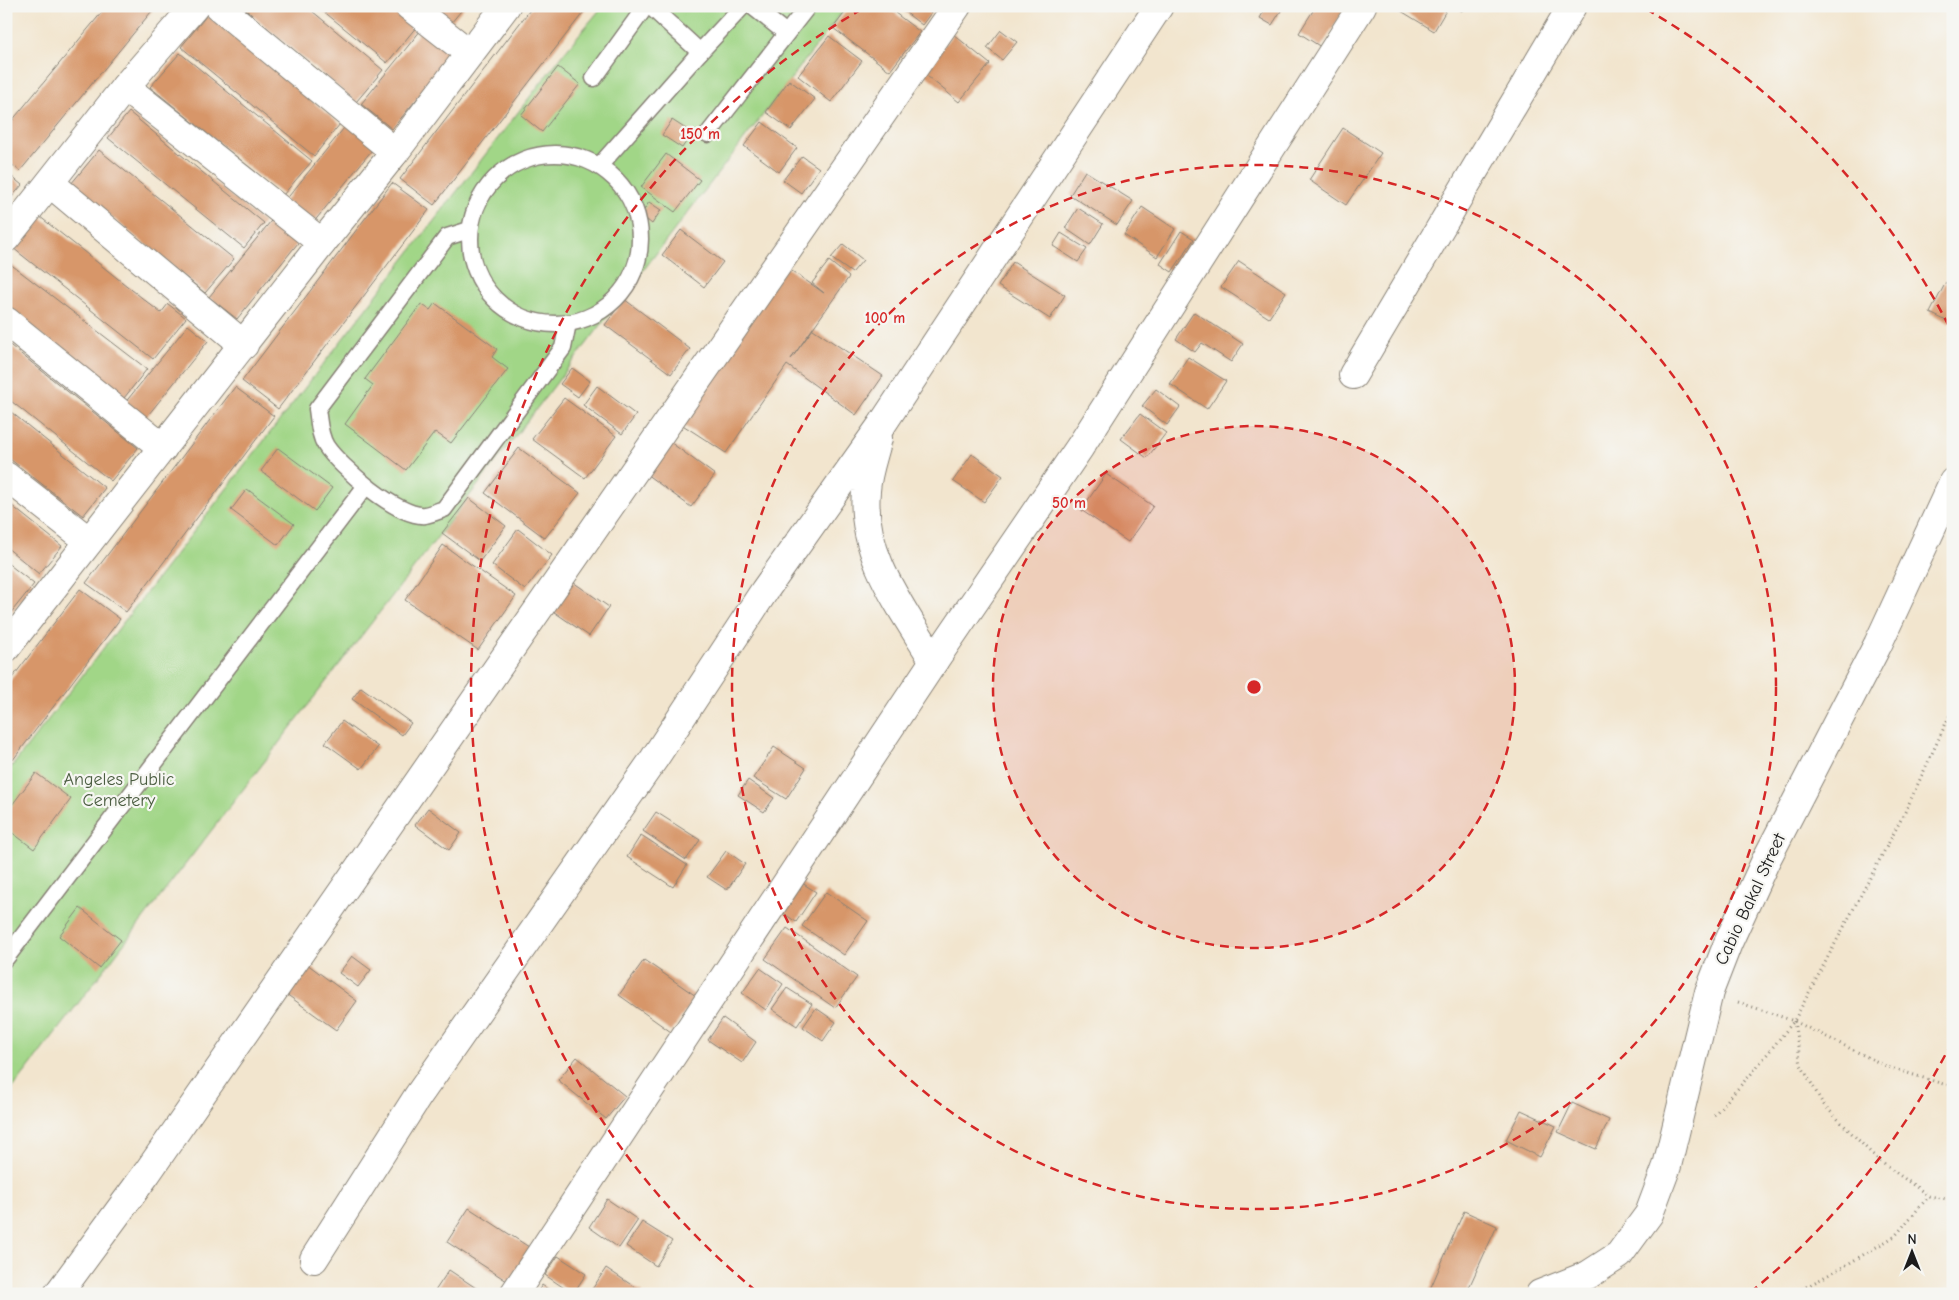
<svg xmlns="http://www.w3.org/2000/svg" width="1959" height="1300" font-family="'Comic Neue',sans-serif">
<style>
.green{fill:#a1d687;stroke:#5e7952}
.building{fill:#d79669}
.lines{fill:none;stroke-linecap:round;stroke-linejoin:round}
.lane-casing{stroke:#878075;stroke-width:19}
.street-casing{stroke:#878075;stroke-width:30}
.path{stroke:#878075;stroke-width:3;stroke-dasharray:1 4;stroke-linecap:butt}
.lane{stroke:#fff;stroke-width:16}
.street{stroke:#fff;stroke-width:28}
.ring{fill:none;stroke:#d62828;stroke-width:2.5;stroke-dasharray:9 6}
.labels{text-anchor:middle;stroke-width:4.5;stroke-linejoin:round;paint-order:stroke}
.park-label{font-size:18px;fill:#4b5d41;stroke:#f6f6f2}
.street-label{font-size:18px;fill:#1c1c1c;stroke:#f6f6f2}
.centre{fill:#d62828;stroke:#f6f6f2;stroke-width:2.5}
.ring-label{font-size:15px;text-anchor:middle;font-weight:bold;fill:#d62828;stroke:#f6f6f2;stroke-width:4.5;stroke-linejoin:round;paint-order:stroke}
</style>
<rect width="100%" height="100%" fill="#f6f6f2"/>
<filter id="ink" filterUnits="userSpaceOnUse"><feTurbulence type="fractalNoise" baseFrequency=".02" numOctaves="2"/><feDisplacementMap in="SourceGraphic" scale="10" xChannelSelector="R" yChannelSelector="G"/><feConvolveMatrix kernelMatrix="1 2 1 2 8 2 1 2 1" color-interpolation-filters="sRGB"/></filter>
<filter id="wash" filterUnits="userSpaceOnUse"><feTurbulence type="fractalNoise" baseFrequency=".0096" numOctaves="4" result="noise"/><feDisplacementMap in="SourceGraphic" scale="20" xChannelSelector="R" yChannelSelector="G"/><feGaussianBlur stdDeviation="1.12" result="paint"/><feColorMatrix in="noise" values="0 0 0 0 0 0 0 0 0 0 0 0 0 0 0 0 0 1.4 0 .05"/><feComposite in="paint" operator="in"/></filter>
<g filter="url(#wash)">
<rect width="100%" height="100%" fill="#f2e5ce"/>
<!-- green -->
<polygon class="green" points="603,6 847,6 6,1097 6,774 567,49"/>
<g id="blocks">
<!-- building -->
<g class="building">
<polygon points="107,6 156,6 20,171 6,160 6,128"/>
<polygon points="241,6 306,6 383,70 356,102"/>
<polygon points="317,6 392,6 417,26 387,63"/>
<polygon points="429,6 465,6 451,23"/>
<polygon points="533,6 581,6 586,9 434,205 400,179"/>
<polygon points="850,6 886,6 920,32 890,71 833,28"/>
<polygon points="897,6 936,6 922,25"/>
<polygon points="1267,6 1284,6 1272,25 1260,18"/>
<polygon points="1316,6 1347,6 1321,47 1299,33"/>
<polygon points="1393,6 1447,6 1448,7 1434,31"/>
<polygon points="1454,6 1465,6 1462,11"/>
<polygon points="207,15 340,124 314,156 181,47"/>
<polygon points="421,30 453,55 392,129 361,104"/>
<polygon points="1001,30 1017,42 1002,60 987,48"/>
<polygon points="953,34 990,64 959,102 922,72"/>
<polygon points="829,36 862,61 831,102 798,76"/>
<polygon points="180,53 312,161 283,195 150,87"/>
<polygon points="558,67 580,84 542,132 521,115"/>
<polygon points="789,80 815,99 791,130 766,112"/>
<polygon points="129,112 264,223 244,248 108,138"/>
<polygon points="672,120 692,133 682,148 662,135"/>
<polygon points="762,122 797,148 779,172 744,146"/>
<polygon points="348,123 376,145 313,223 285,201"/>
<polygon points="1343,128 1381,153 1346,205 1309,180"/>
<polygon points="99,150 234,259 205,293 71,184"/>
<polygon points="666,154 700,180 675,212 641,187"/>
<polygon points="802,156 819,168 801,193 783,180"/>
<polygon points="1085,171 1133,201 1117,225 1070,195"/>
<polygon points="6,172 22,185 6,204"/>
<polygon points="392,183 429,210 278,409 242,381"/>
<polygon points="649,202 661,210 652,224 641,215"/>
<polygon points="1142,207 1175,229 1157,257 1124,235"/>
<polygon points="1078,208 1103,224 1090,245 1065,228"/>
<polygon points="39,216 161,313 168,304 186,318 153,359 13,248"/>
<polygon points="275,216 302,238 237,319 209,297"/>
<polygon points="681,230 723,262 704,287 662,255"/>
<polygon points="1181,231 1194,239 1172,272 1160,264"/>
<polygon points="1061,233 1087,249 1078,262 1053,246"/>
<polygon points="843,244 863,260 852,273 831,258"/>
<polygon points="829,261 849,277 791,359 813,329 883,376 856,415 787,365 726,453 678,422 786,267 824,293 812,283"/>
<polygon points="1239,261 1286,292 1269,318 1221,287"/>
<polygon points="1013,262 1065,295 1050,319 998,286"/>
<polygon points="9,263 147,369 124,398 6,308 6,267"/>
<polygon points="1946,282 1953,285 1953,324 1930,313"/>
<polygon points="624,299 690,349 671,374 605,325"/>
<polygon points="435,303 497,349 492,357 508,369 451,443 435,432 406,470 345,424 373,385 365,379 421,304 430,310"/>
<polygon points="1194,312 1243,344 1231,362 1202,343 1195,352 1176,339"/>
<polygon points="188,325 208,341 144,420 124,404"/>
<polygon points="6,342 138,448 111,481 6,397"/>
<polygon points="1188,357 1226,381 1207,409 1170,384"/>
<polygon points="572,368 590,381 578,397 560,384"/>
<polygon points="597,386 636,415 622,434 583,405"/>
<polygon points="235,387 274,416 126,612 86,583"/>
<polygon points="1156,389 1180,407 1167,425 1142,406"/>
<polygon points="564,398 616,436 585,478 532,439"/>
<polygon points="6,408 105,488 83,516 6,456"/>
<polygon points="1140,414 1166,433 1147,458 1121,439"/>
<polygon points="670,442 715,475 691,507 646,474"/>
<polygon points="278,448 332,488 315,511 261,471"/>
<polygon points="519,448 580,493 545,538 485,493"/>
<polygon points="972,454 1003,476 984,502 953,481"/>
<polygon points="1106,474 1153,506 1128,542 1081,510"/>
<polygon points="247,489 294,524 278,545 231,510"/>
<polygon points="469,498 506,526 480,561 442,533"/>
<polygon points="6,501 62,546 39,574 6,547"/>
<polygon points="518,529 552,555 525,590 492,565"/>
<polygon points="443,545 516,596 478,650 405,600"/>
<polygon points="6,562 34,584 9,615 6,612"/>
<polygon points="567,578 609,607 589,636 547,607"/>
<polygon points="80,589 120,619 6,769 6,686"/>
<polygon points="361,687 411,723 402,735 352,699"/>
<polygon points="342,721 378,747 361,769 325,743"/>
<polygon points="774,747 806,768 786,799 753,778"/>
<polygon points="36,773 71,799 34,849 6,828 6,813"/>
<polygon points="748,780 774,798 764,812 738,795"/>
<polygon points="428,808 461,833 449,850 415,825"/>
<polygon points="656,812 700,840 686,860 643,831"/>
<polygon points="641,835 687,865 673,887 627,857"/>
<polygon points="726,851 745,864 727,890 707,877"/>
<polygon points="799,881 816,892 796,922 779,910"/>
<polygon points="826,892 868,921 844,955 802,926"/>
<polygon points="80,908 121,940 99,968 59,936"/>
<polygon points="787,928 857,977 835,1008 765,959"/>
<polygon points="352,956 371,970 358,987 339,973"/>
<polygon points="644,960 696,996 671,1032 619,995"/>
<polygon points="303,961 357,1001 336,1030 282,991"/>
<polygon points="760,968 783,984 766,1010 742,993"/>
<polygon points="787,988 812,1004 797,1026 772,1009"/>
<polygon points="816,1008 836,1022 823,1041 803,1027"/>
<polygon points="723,1018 756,1042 742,1063 708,1040"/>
<polygon points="577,1057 625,1096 606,1119 558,1080"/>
<polygon points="1572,1103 1609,1120 1596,1149 1558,1132"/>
<polygon points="1521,1110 1556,1126 1540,1157 1506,1140"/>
<polygon points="607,1199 638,1220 619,1248 589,1227"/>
<polygon points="469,1208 532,1249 510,1283 447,1242"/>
<polygon points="1464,1211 1497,1226 1466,1294 1428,1294"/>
<polygon points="642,1222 672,1241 656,1266 626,1246"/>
<polygon points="558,1256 586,1274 573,1294 545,1275"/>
<polygon points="606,1268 642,1292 641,1294 589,1294"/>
<polygon points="449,1270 485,1294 433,1294"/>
<polygon points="542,1285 555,1294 536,1294"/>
</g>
</g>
</g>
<g filter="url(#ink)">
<use href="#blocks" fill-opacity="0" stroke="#878075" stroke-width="1"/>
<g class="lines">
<defs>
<g id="lane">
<polyline points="650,6 700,52"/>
<polyline points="752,6 786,33"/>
<polyline points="594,78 646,6"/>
<polyline points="708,134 808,6"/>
<circle cx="555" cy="239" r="85"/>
<polyline points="600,165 700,52 743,6"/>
<path d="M469,230l-22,7 -130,172c2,12 2,26 9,37 14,21 73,72 99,69 6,-1 13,-4 19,-6l119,-161 5,-25"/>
<polyline points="6,958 365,487"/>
</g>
<g id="street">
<polyline points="218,6 395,152"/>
<polyline points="409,6 469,53"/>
<polyline points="125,87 322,243"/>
<polyline points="50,183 244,345"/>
<polyline points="6,238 125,87 195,6"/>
<polyline points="6,321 163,448"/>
<polyline points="1353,375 1572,6"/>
<path d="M878,438c-4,17 -11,35 -12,53 -6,64 37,118 68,170"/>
<polyline points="6,476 89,541"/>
<polyline points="6,648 322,243 395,152 506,6"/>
<polyline points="314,1259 418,1096 654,759 765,590 881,426 1159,6"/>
<polyline points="58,1294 147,1173 957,6"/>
<polyline points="514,1294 934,661 1080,447 1362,6"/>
<polyline points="1540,1294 1588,1275 1619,1255 1649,1214 1667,1166 1709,992 1728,943 1766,860 1878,644 1953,482"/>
</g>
</defs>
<!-- lane casing -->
<use href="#lane" class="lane-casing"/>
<!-- street casing -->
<use href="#street" class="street-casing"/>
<!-- path -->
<g class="path">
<polyline points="1738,1002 1794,1021 1888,1067 1953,1087"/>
<polyline points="1794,1021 1801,1065 1823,1104 1878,1160 1929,1196 1953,1200"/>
<polyline points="1714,1115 1751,1074 1794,1021 1905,812 1953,708"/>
<polyline points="1793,1294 1841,1268 1895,1236 1929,1196"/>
</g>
<!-- lane -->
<use href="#lane" class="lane"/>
<!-- street -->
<use href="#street" class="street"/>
</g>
</g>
<!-- distance rings -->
<circle cx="1254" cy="687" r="261" fill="#d62828" fill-opacity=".12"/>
<g class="ring">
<circle cx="1254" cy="687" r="261"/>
<circle cx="1254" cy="687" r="522"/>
<path d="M1952 1042A783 783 0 0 1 1752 1291M756 1291A783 783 0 0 1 862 9M1646 9A783 783 0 0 1 1952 332"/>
</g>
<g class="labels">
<!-- park labels -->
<g class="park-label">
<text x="119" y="785">Angeles Public<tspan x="119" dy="21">Cemetery</tspan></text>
</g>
<!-- street labels -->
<g class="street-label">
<text transform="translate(1750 899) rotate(-65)" y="6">Cabio Bakal Street</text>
</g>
</g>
<circle cx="1254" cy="687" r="8" class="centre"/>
<g class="ring-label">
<text x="700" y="139">150 m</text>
<text x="885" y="323">100 m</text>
<text x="1069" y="508">50 m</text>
</g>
<!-- margin -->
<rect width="1959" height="1300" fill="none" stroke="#f6f6f2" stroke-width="25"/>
<!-- north arrow -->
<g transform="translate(1912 1252)" stroke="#f6f6f2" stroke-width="4" paint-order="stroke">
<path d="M0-4L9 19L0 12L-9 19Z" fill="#1c1c1c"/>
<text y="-8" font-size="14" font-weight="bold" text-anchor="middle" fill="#1c1c1c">N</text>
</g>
</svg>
